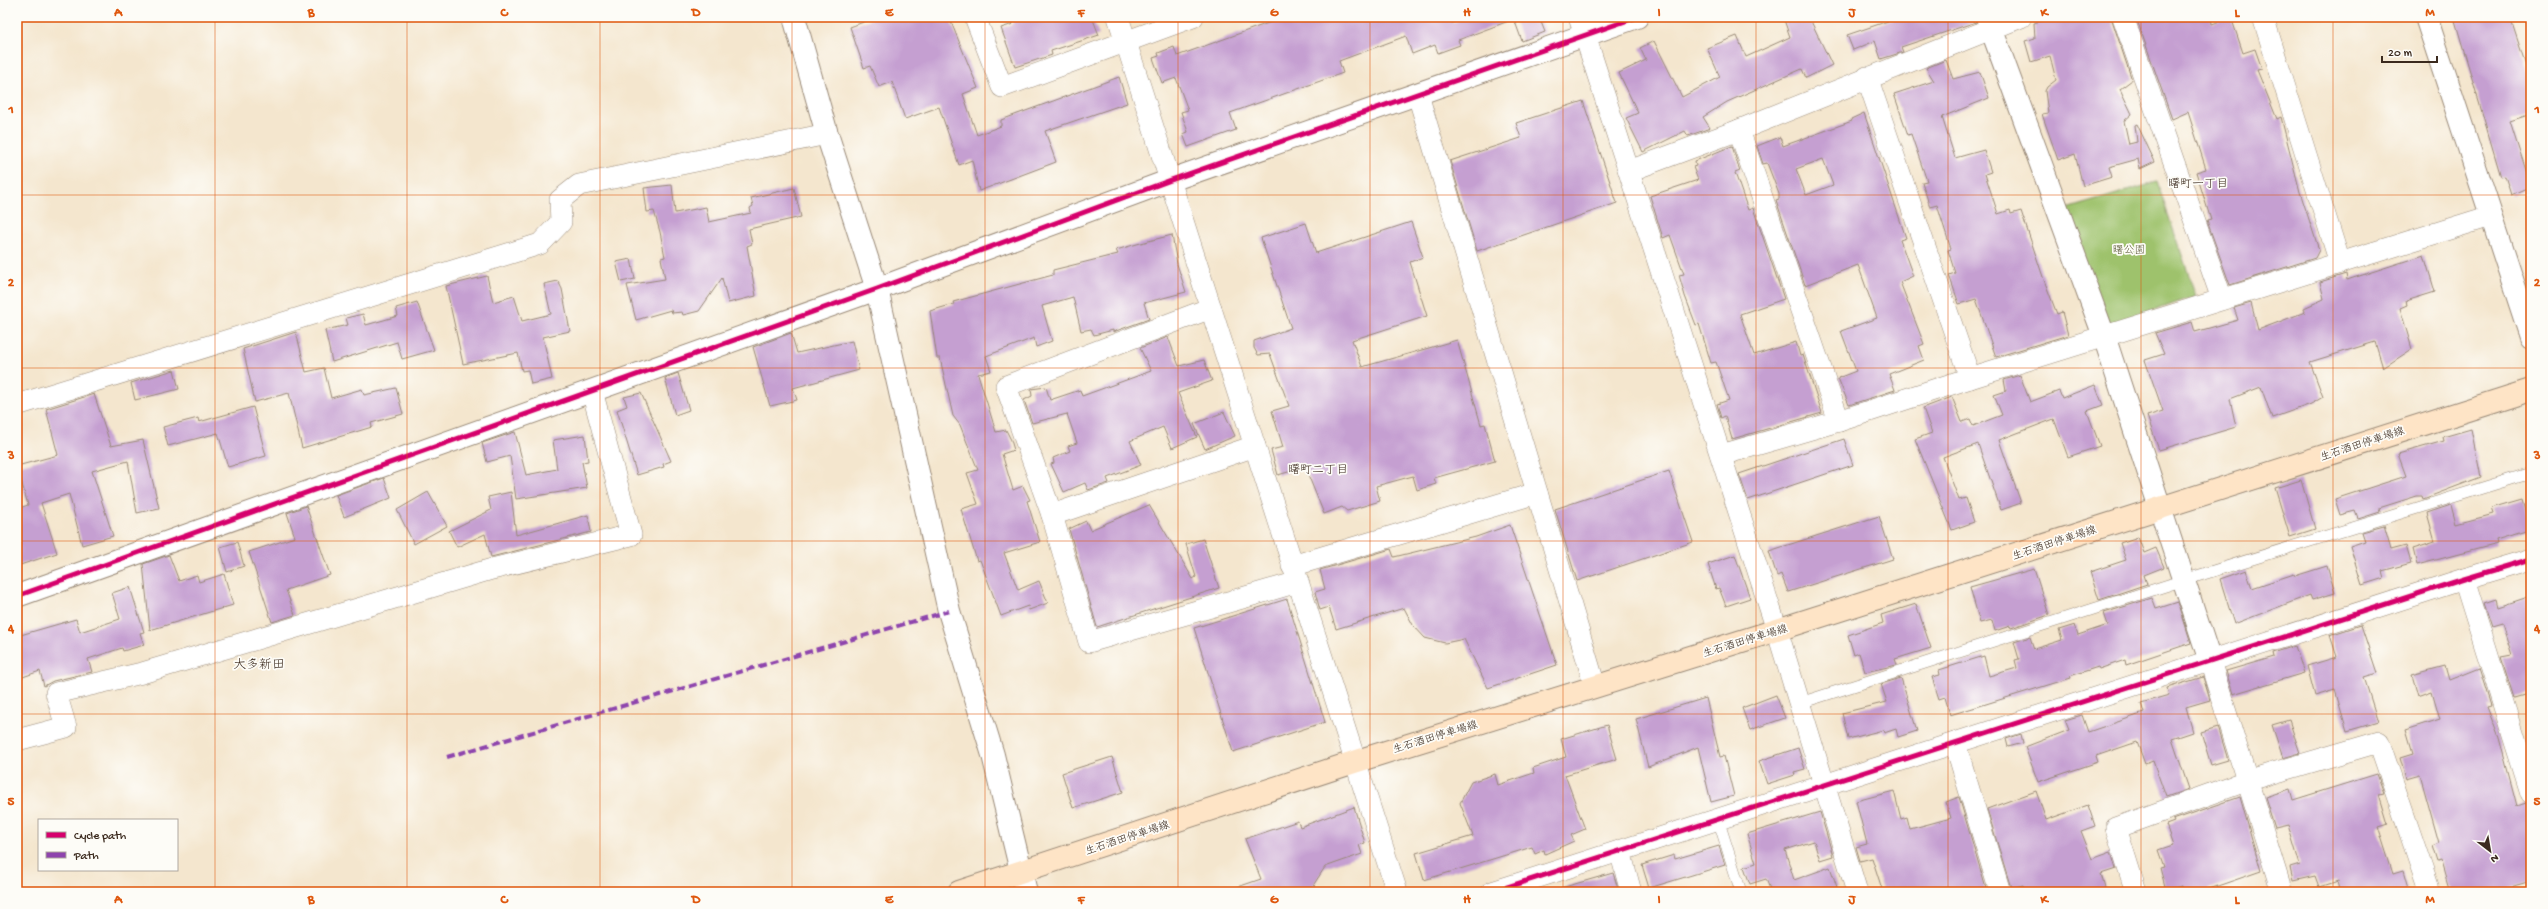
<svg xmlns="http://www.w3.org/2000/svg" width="2548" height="909" font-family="'Gochi Hand','Klee One',sans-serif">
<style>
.green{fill:#9ec26c;stroke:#6c7645}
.building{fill:#c59fd1;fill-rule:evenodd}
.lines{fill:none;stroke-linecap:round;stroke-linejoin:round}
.service-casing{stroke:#988876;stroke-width:12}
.minor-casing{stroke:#988876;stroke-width:22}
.tertiary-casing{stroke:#988876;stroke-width:24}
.secondary-casing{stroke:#988876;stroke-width:24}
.service{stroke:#fff;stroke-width:11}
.minor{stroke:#fff;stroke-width:21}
.tertiary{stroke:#fff;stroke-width:22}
.secondary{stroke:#fee4c6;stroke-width:22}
.quiet{stroke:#8e44ad;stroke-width:4;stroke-dasharray:8 4;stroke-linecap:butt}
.cycleway-casing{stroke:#fdfcf7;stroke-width:8}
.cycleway{stroke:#d6006c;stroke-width:5}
.grid{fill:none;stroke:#df570d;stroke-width:1;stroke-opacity:0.55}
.labels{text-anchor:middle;stroke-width:3.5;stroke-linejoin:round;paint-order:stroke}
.park-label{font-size:11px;fill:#595835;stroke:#fdfcf7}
.street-label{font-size:11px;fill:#3b2a1e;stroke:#fdfcf7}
.neighbourhood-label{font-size:12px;fill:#3b2a1e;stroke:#fdfcf7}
.quarter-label{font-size:13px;fill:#3b2a1e;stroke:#fdfcf7}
.neatline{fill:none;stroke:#df570d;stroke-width:1.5}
.grid-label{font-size:13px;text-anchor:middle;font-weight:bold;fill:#df570d}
</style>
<rect width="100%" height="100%" fill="#fdfcf7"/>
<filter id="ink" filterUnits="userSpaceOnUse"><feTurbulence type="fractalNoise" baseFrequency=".025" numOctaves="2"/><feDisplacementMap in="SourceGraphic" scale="8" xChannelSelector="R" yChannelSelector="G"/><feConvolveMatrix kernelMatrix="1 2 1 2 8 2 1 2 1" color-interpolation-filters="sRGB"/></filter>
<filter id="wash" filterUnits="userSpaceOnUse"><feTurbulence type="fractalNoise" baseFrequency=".012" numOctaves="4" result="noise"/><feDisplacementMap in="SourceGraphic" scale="16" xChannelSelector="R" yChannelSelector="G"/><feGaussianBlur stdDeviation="0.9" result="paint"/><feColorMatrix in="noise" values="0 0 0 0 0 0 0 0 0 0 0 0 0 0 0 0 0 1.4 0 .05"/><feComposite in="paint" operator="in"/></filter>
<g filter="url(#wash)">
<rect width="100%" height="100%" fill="#f4e6ce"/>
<!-- green -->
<polygon class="green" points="2157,182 2196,296 2107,327 2063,210"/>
<g id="blocks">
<!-- building -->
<g class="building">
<polygon points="877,17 949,17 978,88 963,94 977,135 1001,126 1001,120 1119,77 1127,103 1045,131 1056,162 979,191 972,160 959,165 939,107 905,119 892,82 879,87 870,66 864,68 850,27"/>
<polygon points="1011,17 1092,17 1099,35 1051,51 1052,55 1015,67 1001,28 1013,24"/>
<polygon points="1285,17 1450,17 1452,23 1467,17 1539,17 1545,32 1522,41 1514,19 1458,40 1460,45 1438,53 1435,45 1412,54 1406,36 1339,61 1343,73 1230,113 1236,130 1188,147 1183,134 1188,132 1181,112 1188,110 1176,78 1162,83 1153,58 1159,56 1158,53 1174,47 1177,56"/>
<polygon points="1783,17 1809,17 1832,65 1806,78 1802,69 1727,102 1703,117 1710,128 1688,136 1685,131 1643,152 1626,118 1638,113 1619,73 1646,60 1640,48 1654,41 1682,97 1720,77 1707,48 1737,36 1746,57 1790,37"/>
<polygon points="1900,17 1975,17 1976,22 1901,47 1903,52 1881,59 1875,41 1853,50 1847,35"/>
<polygon points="2054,17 2111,17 2132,80 2120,89 2132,114 2124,121 2129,144 2137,142 2135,125 2137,124 2155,162 2140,169 2138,159 2109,167 2112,177 2083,186 2075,154 2058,160 2042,114 2048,113 2045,91 2047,87 2056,80 2050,56 2031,62 2025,41 2035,38 2034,23"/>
<polygon points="2136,17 2211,17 2212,24 2231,17 2243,53 2255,49 2262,69 2257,70 2277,119 2281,117 2300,192 2319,250 2315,258 2230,285 2207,221 2211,220 2196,172 2206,169 2188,112 2172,119"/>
<polygon points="2454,17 2510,17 2531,81 2531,114 2510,121 2531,186 2511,195 2505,176 2501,177"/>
<polygon points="1946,60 1953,79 1980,72 1989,98 1942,117 1955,158 1984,150 1991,172 1985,174 1998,214 2010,210 2011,214 2021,211 2044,280 2057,314 2062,312 2068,335 1996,357 1976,299 1959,304 1949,275 1955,273 1948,250 1951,249 1937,205 1930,207 1922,182 1927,181 1911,134 1908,135 1894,94 1934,81 1926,68"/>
<polygon points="1583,101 1617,203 1477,251 1450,161 1521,138 1516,123"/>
<path d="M1864,113l42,125 -6,2 13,36 -13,6 24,62 -5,2 5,14 -35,14 6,16 -46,15 -11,-27 18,-7 -15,-40 36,-13 -19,-53 -53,20 -29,-85 3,-1v-5l-12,-31 -4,1 -6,-18 23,-9 3,9 69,-25 -1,-2zM1823,159l10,26 -27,10 -10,-26z"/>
<polygon points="1732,146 1740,171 1735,173 1748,210 1753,208 1784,299 1740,314 1754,355 1796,342 1800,356 1803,355 1822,413 1732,439 1725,416 1721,418 1717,404 1729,400 1716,362 1711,363 1699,324 1696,325 1685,296 1679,275 1684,274 1670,235 1663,238 1650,196 1698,180 1693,167 1696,166 1695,161"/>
<polygon points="672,185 675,213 706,207 709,222 751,213 750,208 753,206 751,198 794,188 801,217 749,229 752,244 747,246 756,296 728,303 722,278 699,311 683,315 682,312 672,313 671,310 636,320 627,285 665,279 661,258 665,257 660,232 654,211 647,212 644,188"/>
<polygon points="1411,222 1423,257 1410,262 1427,316 1352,340 1362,367 1457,340 1481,425 1485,424 1495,461 1434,478 1436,484 1417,490 1413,476 1376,486 1380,501 1347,511 1342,507 1324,514 1305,467 1278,475 1271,450 1283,447 1272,411 1289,406 1270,354 1258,355 1254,348 1254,341 1291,328 1261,238 1306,223 1316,253"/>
<polygon points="1172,235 1177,264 1186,292 1144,303 1149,319 1113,332 1113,330 1094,335 1091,329 1081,331 1073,297 1042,306 1052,341 1036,347 1034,338 986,356 991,371 978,374 996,432 1006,430 1011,440 1014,450 1002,454 1013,490 1023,486 1030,500 1027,501 1040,542 1004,553 1018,590 1039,581 1048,603 1029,610 1028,606 1001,616 980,560 977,561 961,509 978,504 967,473 978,470 960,425 953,416 940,358 937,358 930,311 954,304 953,302 1053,275 1053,270 1118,254 1116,250 1137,244"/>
<polygon points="2424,255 2435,292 2406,301 2407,305 2400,308 2412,349 2383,368 2375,342 2310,362 2323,397 2311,404 2272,418 2261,387 2230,399 2236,427 2159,450 2147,416 2163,411 2145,360 2164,354 2155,333 2192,322 2195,332 2238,320 2234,308 2251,303 2258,330 2305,312 2304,308 2324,299 2320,282 2346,274 2347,280"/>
<polygon points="631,259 635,279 621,282 616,262"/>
<polygon points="487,276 493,302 514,296 522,321 551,314 544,284 558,281 562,289 570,331 543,337 552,379 531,384 528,370 522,371 518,353 463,364 446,286"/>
<polygon points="417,302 434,350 402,359 397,342 332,362 325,330 348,325 346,318 363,314 366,325 398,316 396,308"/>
<polygon points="296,332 306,372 324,368 331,398 362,389 364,395 396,388 403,414 371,423 372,427 302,448 289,393 255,402 243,349"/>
<polygon points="791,333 797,353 852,341 859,370 793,388 797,400 770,406 753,347"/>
<polygon points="1168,337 1179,366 1204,360 1212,381 1178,393 1197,437 1172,448 1163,427 1130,441 1141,465 1107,478 1109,483 1088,490 1085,483 1064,492 1051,464 1054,463 1053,458 1070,451 1068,446 1077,443 1067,414 1032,423 1024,400 1032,396 1031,389 1046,387 1050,400 1080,390 1082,396 1151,371 1140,348"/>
<polygon points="174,370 179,389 135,400 131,383"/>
<polygon points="678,373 689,410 675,415 665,378"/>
<polygon points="2020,375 2030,402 2059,391 2062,398 2095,385 2103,405 2087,411 2100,446 2068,457 2054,419 1999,440 2021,503 2001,510 1978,444 1943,457 1959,500 1966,498 1974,522 1952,530 1915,439 1932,433 1923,408 1952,397 1962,422 1970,419 1973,426 2002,415 1994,395 2006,391 2004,380"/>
<polygon points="641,393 671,461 663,464 664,467 637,475 617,410 627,406 624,397"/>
<polygon points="94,394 111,446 143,440 159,508 137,513 128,461 92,471 113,536 82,545 69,494 41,503 57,553 17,566 17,509 28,505 17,466 58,455 46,409"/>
<polygon points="253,407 266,456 228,467 218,433 168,446 163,427 198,418 199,422"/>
<polygon points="1224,412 1235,436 1205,449 1194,424"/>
<polygon points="2471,429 2481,477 2423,499 2422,496 2417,496 2379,508 2380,512 2358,519 2355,511 2340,515 2335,499 2406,476 2398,454 2444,441 2443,437"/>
<polygon points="515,432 526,475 557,469 553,440 585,435 588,461 582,462 587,488 516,499 510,456 487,462 482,443"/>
<polygon points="1844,439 1853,465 1748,500 1739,474"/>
<polygon points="1669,471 1693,542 1577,581 1555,509"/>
<polygon points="384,478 391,498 344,517 336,495"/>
<polygon points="2301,480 2315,529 2290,537 2275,488"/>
<polygon points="428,492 447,526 414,544 397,510"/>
<polygon points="511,492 516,535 588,515 591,532 491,557 485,534 457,547 449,531 491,510 488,497"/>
<polygon points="2523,499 2531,529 2496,540 2497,544 2417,565 2413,549 2435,542 2427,513 2451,505 2456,524 2494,514 2492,508"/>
<polygon points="1149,505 1193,579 1196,577 1186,544 1203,539 1219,588 1097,627 1069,529 1086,521 1090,530"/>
<polygon points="306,506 330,575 286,590 295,615 272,622 249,552 295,537 287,513"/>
<polygon points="1879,516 1893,559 1788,592 1781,574 1777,576 1769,551"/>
<polygon points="1510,525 1557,665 1488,688 1464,639 1445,643 1425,638 1413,625 1404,608 1336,629 1329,607 1320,610 1315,592 1325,589 1320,570 1391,549 1394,557 1476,537"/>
<polygon points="2384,526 2391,550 2406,546 2411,563 2382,571 2384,578 2362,585 2350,546 2365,541 2362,532"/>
<polygon points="2138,537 2144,553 2156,548 2164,567 2144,575 2147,584 2099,600 2090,572 2126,560 2120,543"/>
<polygon points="237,542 244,566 227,572 220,547"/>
<polygon points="169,555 179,581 197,575 199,582 224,574 233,605 150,630 143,564"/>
<polygon points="1735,555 1750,598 1726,606 1719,588 1716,589 1708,564"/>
<polygon points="2327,566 2335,593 2312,600 2310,595 2234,624 2220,579 2246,570 2252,588 2294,574 2295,576"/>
<polygon points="2034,569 2049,615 2011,628 2010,626 1995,631 1992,620 1980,623 1970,587"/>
<polygon points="130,587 144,632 140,633 144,645 123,651 122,648 88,659 92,672 53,681 44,686 40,671 17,679 17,636 76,619 80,632 120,619 112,593"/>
<polygon points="2531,596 2531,693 2514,698 2501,657 2512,655 2502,624 2492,627 2484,603 2496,599 2498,607"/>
<polygon points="2152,598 2156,609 2178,602 2191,643 2126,665 2125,660 2099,669 2098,667 2070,676 2071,678 1950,715 1945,697 1939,699 1932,677 1940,675 1939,670 1984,656 1989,676 2017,668 2015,660 2019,659 2014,642 2030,637 2034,649 2062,640 2059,630 2075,625 2078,635 2108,625 2104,613"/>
<polygon points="1287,599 1325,722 1233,752 1194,628"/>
<polygon points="1916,604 1931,648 1895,659 1897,665 1865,672 1859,653 1854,655 1848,635 1883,623 1881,615"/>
<polygon points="2361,625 2377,673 2364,677 2378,722 2347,731 2335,690 2315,696 2307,666 2337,657 2330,635"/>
<polygon points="2295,646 2304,673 2233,694 2226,671 2274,657 2273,653"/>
<polygon points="2445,666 2449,680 2479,668 2491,706 2487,707 2499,738 2517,806 2526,803 2529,805 2531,811 2531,881 2493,892 2450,892 2441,861 2437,862 2432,846 2439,843 2420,775 2406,779 2400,758 2413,754 2406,730 2440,719 2432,691 2418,696 2412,675"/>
<polygon points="2203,677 2210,700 2186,707 2193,732 2172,739 2189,789 2166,797 2153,761 2145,764 2137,742 2096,756 2098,762 2038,782 2025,747 2069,730 2065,720 2082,715 2088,732 2144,713 2141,703 2169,695 2167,688"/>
<polygon points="1901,678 1917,731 1898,737 1896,729 1884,733 1883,730 1848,739 1842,713 1887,702 1881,684"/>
<polygon points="1776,695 1785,718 1750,730 1742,708"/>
<polygon points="1706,698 1720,757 1724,756 1734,796 1711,802 1698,747 1648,767 1636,719"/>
<polygon points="2289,720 2300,753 2283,758 2272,725"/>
<polygon points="1607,725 1617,759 1565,775 1585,829 1571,835 1574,841 1545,854 1544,850 1535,854 1532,847 1424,880 1416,853 1473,836 1460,803 1471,782 1495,774 1498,785 1534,773 1533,768 1566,757 1561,739"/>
<polygon points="2218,727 2228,760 2211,765 2201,732"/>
<polygon points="2021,734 2023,743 2008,747 2006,739"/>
<polygon points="1798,748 1805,769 1794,772 1795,775 1767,784 1759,761"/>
<polygon points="1112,757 1123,792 1073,808 1062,773"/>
<polygon points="2377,774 2384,793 2379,794 2388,824 2378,827 2393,874 2403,871 2409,892 2340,892 2337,881 2319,887 2315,876 2293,881 2290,868 2300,865 2288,825 2275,828 2265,797 2290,789 2293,800"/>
<polygon points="1894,791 1901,819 1907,817 1910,829 1951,818 1946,802 1959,797 1987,892 1883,892 1872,858 1860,861 1856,847 1867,844 1856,801"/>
<polygon points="2036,791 2046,820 2088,805 2095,826 2081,831 2092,859 2111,852 2116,869 2101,874 2106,892 2025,892 2023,885 2011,888 1987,809"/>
<polygon points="2240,797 2261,871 2209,889 2210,892 2184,892 2182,886 2166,890 2160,868 2164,867 2158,850 2173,845 2166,825 2174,822 2173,820"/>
<polygon points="1354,807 1365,843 1359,845 1362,854 1325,867 1314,884 1317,892 1230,892 1229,890 1261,879 1245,839 1298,821 1300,827"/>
<polygon points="1820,812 1833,856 1820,860 1814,841 1785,850 1794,880 1830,867 1837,887 1824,892 1767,892 1770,889 1766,879 1750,884 1744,867 1756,863 1747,834"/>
<polygon points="1719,846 1725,865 1649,888 1642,865 1674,855 1675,859"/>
<polygon points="1613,873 1619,892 1562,892 1561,888"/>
</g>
</g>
</g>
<g filter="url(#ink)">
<use href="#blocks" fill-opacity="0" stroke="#988876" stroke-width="1"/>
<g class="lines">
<defs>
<g id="service">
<polyline points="1800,703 2184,580 2531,473"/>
<polyline points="1718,819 1741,892"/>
</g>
<g id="minor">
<polyline points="975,17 1002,87 1193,17"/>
<polyline points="1118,17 1397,892"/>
<polyline points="1579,17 1777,630 1857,892"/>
<polyline points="2123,17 2222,299"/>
<polyline points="2263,17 2340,263"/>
<polyline points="1867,77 1970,378"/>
<polyline points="1418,95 1595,686"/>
<polyline points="1739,130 1839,421"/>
<polyline points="1629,171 1739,130 2021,17"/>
<polyline points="1211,308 1006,386 1052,515 1089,642 1298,582"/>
<polyline points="17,405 540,244 561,222 560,200 579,185 827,134"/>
<polyline points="1721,455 1839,421 1970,378 2491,216"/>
<polyline points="1052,515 1255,446"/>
<polyline points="1292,566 1537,493"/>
<polyline points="2464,579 2531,793"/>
<polyline points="2210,661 2282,892"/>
<polyline points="17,740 66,727 56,693 142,673 492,569 631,535 592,391"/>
<polyline points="1955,743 2000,892"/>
<polyline points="1620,851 1631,892"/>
<polyline points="1492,892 2464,579 2531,559"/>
<polyline points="2136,892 2116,828 2246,781 2379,742 2430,892"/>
</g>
<g id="tertiary">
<polyline points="794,17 827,134 877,289 949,611 993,755 1026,892"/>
<polyline points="1987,17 2104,336 2210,661"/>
<polyline points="2426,17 2531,337"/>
<polyline points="17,596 877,289 1171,180 1637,17"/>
</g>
<polyline id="secondary" points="959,892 1354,762 1777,630 2531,390"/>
</defs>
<!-- service casing -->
<use href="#service" class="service-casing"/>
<!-- minor casing -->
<use href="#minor" class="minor-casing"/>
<!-- tertiary casing -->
<use href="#tertiary" class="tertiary-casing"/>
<!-- secondary casing -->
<use href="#secondary" class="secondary-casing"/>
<!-- service -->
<use href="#service" class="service"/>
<!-- minor -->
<use href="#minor" class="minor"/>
<!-- tertiary -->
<use href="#tertiary" class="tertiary"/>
<!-- secondary -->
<use href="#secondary" class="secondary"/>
<!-- quiet -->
<polyline class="quiet" points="447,757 949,611"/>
<defs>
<g id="cycleway">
<polyline points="17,596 877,289 1171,180 1637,17"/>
<polyline points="1492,892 2464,579 2531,559"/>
</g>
</defs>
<!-- cycleway casing -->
<use href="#cycleway" class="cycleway-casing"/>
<!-- cycleway -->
<use href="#cycleway" class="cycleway"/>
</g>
</g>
<!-- grid -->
<path class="grid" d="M215,17v875M407,17v875M600,17v875M792,17v875M985,17v875M1178,17v875M1370,17v875M1563,17v875M1756,17v875M1948,17v875M2141,17v875M2333,17v875M17,195h2514M17,368h2514M17,541h2514M17,714h2514"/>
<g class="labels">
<!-- park labels -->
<g class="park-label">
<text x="2129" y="253">曙公園</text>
</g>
<!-- street labels -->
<g class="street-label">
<text transform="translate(2362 443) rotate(-18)" y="4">生石酒田停車場線</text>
<text transform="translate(2054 542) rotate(-18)" y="4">生石酒田停車場線</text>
<text transform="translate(1745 640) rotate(-17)" y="4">生石酒田停車場線</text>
<text transform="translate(1435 736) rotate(-17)" y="4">生石酒田停車場線</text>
<text transform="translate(1127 837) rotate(-18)" y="4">生石酒田停車場線</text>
</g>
<!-- neighbourhood labels -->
<g class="neighbourhood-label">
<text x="2198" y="187">曙町一丁目</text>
<text x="1318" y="473">曙町二丁目</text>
</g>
<!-- quarter labels -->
<g class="quarter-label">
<text x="259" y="668">大多新田</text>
</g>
</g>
<!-- margin -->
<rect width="2548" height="909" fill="none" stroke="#fdfcf7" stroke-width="44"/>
<!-- legend -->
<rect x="38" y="819" width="140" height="52" fill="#fdfcf7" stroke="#afa8a0"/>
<rect x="46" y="832" width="20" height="6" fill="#d6006c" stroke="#afa8a0"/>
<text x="74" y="839" font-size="12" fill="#3b2a1e">Cycle path</text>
<rect x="46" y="852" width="20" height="6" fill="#8e44ad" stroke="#afa8a0"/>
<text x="74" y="859" font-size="12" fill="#3b2a1e">Path</text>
<!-- north arrow -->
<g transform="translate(2490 851) rotate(149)" stroke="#fdfcf7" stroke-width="3" paint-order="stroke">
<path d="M0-3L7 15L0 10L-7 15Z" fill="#3b2a1e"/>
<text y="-6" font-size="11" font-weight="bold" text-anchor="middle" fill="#3b2a1e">N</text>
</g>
<!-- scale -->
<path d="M2382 56v6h55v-6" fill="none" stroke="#3b2a1e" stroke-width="2"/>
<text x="2388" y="56" font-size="12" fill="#3b2a1e" stroke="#fdfcf7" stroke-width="3" paint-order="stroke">20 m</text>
<rect x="22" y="22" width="2504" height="865" class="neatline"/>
<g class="grid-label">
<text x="118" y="16">A</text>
<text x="311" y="16">B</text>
<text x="504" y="16">C</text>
<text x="696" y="16">D</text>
<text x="889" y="16">E</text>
<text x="1081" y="16">F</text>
<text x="1274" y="16">G</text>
<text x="1467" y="16">H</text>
<text x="1659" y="16">I</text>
<text x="1852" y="16">J</text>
<text x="2044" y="16">K</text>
<text x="2237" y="16">L</text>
<text x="2430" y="16">M</text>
<text x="11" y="113">1</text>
<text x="2537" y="113">1</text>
<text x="11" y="286">2</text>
<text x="2537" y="286">2</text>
<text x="11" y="459">3</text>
<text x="2537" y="459">3</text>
<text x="11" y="632">4</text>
<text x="2537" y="632">4</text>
<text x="11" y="805">5</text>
<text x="2537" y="805">5</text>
<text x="118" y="903">A</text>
<text x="311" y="903">B</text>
<text x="504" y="903">C</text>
<text x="696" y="903">D</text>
<text x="889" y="903">E</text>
<text x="1081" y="903">F</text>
<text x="1274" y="903">G</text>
<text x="1467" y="903">H</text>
<text x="1659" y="903">I</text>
<text x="1852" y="903">J</text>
<text x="2044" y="903">K</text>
<text x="2237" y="903">L</text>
<text x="2430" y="903">M</text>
</g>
</svg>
